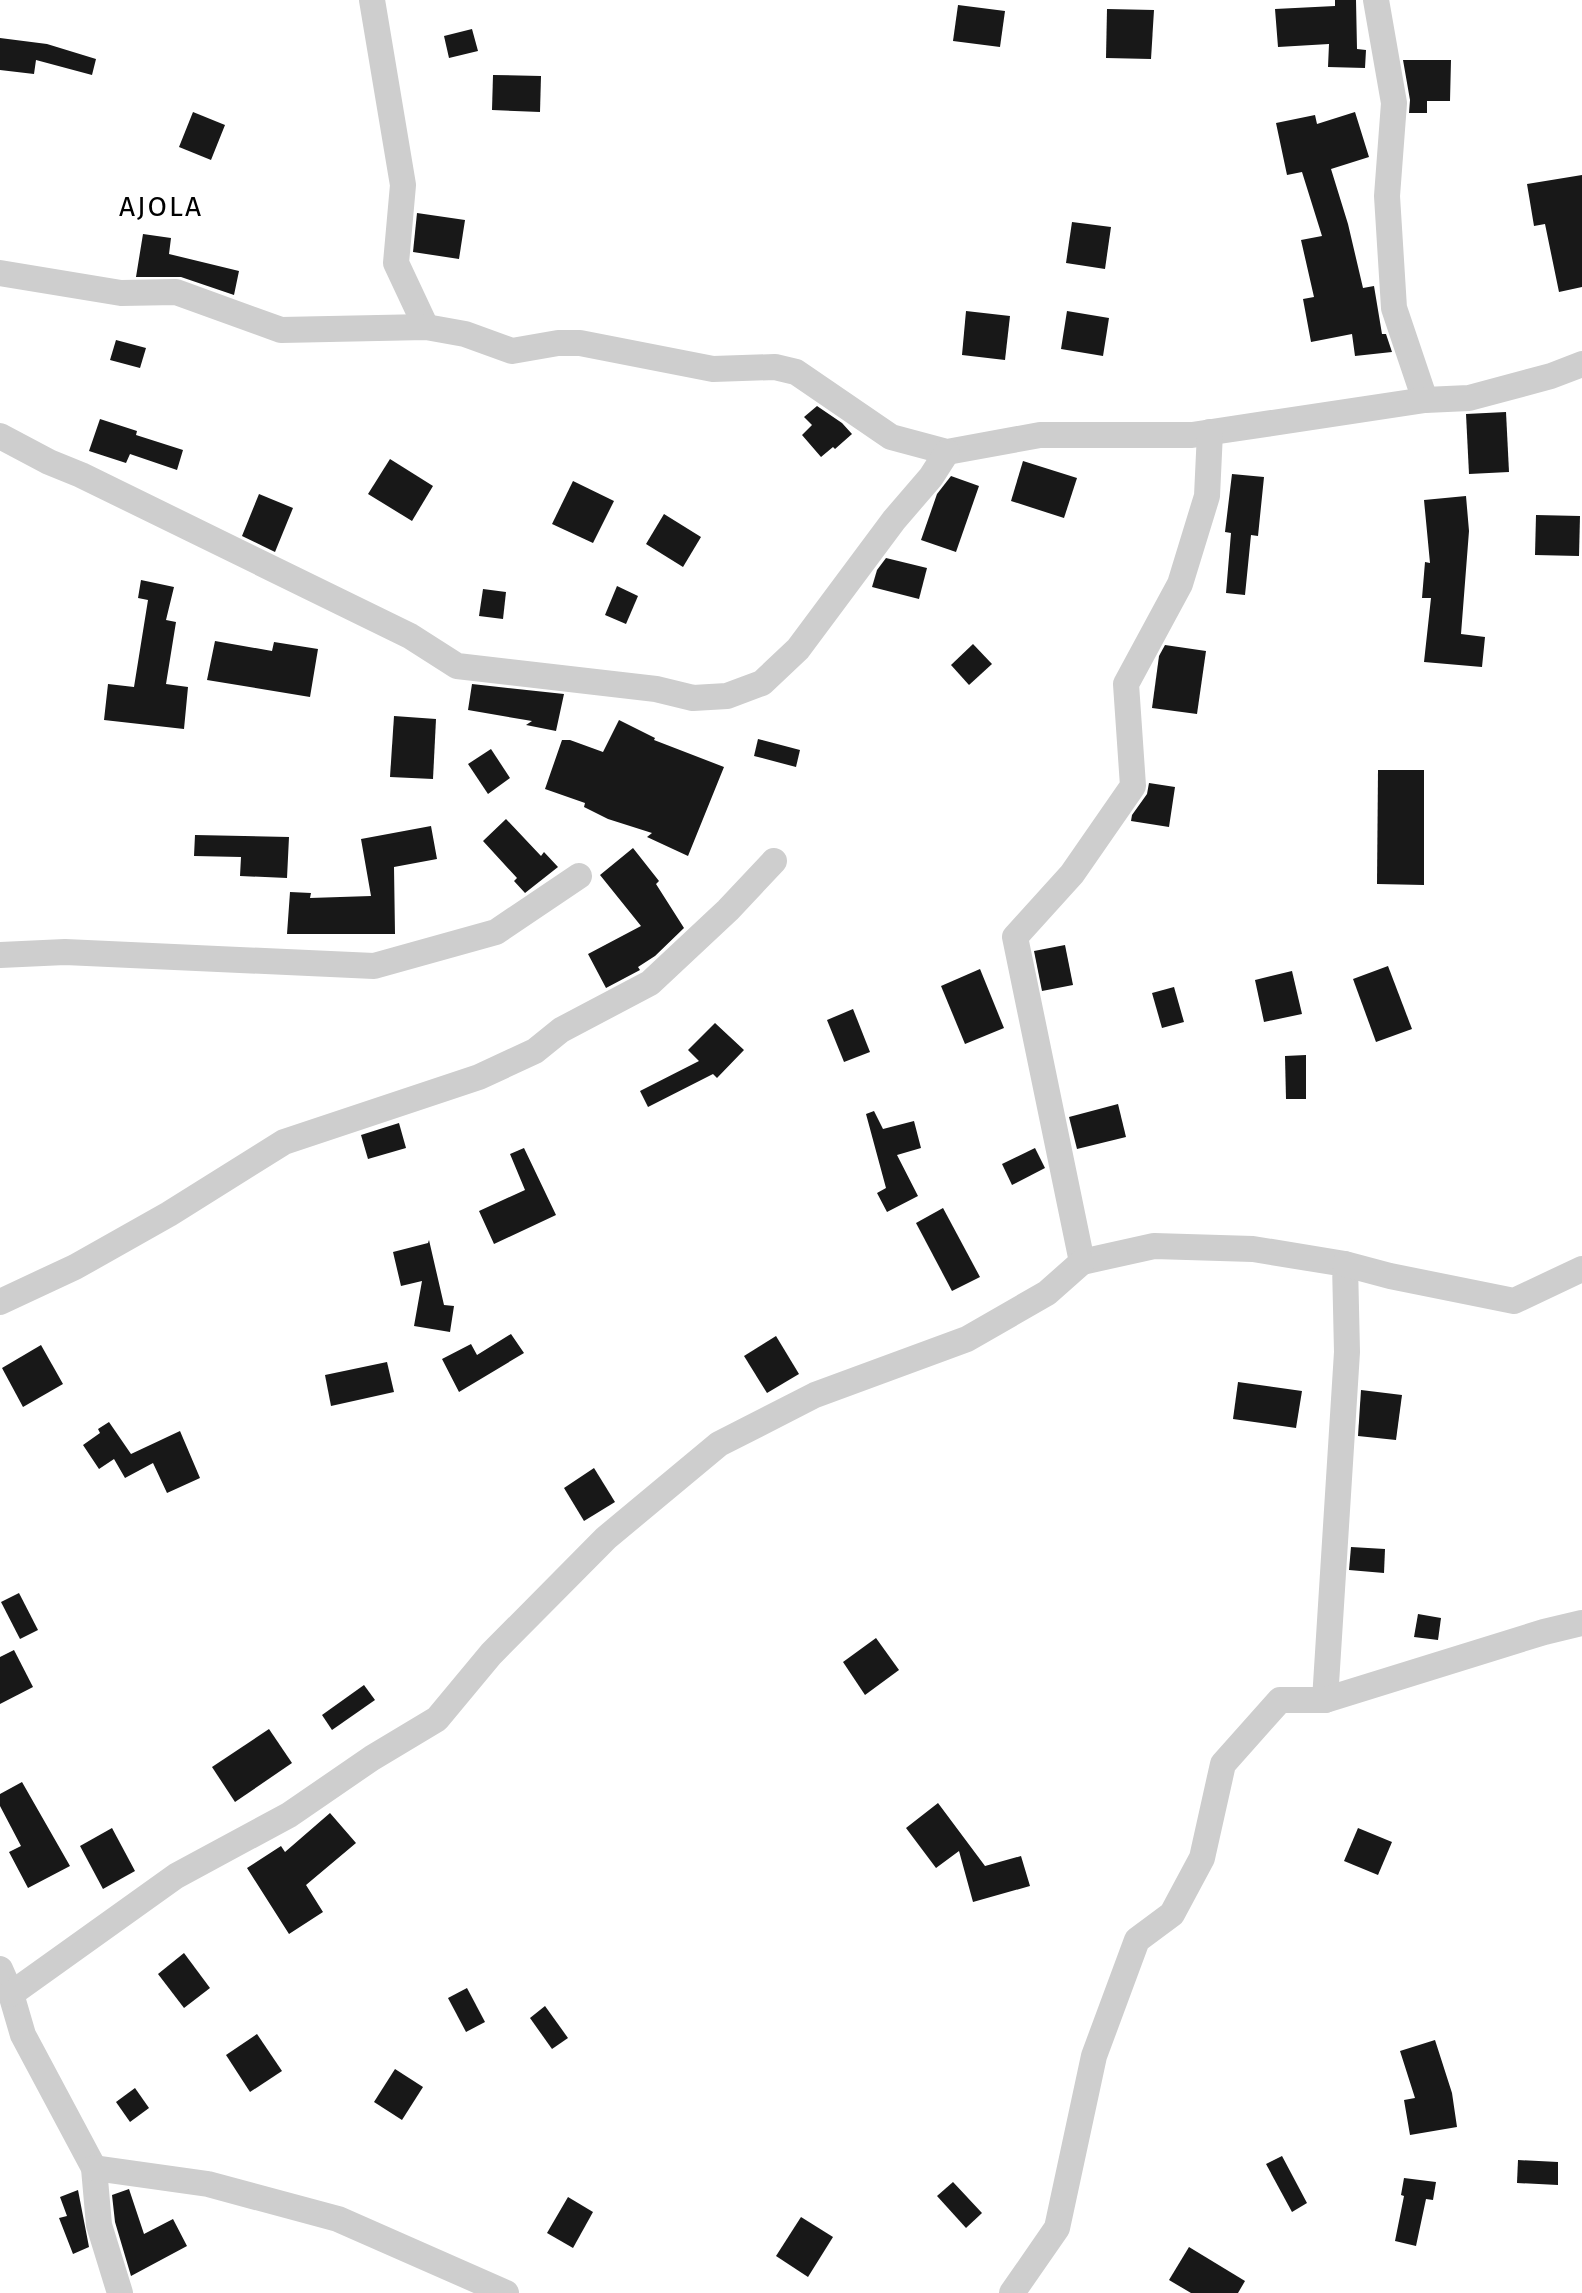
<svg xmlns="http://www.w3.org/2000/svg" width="1582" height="2293" font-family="'Fira Sans',sans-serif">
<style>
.building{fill:#181818}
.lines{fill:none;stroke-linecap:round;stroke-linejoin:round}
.street{stroke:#cecece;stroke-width:26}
.labels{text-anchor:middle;stroke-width:8;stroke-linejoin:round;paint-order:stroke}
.quarter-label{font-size:28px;letter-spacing:2px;fill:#000;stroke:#fff}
</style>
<rect width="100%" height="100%" fill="#fff"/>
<!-- building -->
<g class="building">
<polygon points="1335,0 1356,0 1357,49 1366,50 1365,68 1328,67 1329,44 1278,47 1275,9 1335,6"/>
<polygon points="958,5 1005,11 1000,47 953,41"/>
<polygon points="1107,9 1154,10 1151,59 1106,58"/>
<polygon points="472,29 478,51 449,58 444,36"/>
<polygon points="0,38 47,44 96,59 92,75 36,60 34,74 0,70"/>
<polygon points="1403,60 1451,60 1450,101 1427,101 1427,113 1409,113 1410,100"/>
<polygon points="493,75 541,76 540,112 492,110"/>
<polygon points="193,112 225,125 211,160 179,147"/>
<polygon points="1355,112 1369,157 1331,169 1348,224 1363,288 1374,286 1382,334 1386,334 1392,352 1355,356 1352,334 1311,342 1303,299 1314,297 1301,240 1322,236 1302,172 1287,175 1276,123 1315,115 1317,124"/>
<polygon points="1582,175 1582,287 1559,292 1545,224 1534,226 1527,184"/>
<polygon points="417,213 465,220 459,259 413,252"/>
<polygon points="1072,222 1111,227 1105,269 1066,263"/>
<polygon points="143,234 171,238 169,254 239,271 234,295 181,277 136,277"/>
<polygon points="966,311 1010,316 1005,360 962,355"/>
<polygon points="1067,311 1109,318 1103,356 1061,349"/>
<polygon points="116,340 146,348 140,368 110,360"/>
<polygon points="817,406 842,423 852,434 835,449 833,447 821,457 802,435 812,425 804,417"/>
<polygon points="1506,412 1509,472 1469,474 1466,414"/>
<polygon points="100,419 137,431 136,435 183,450 177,470 130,454 126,463 89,451"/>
<polygon points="390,459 433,486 412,521 368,494"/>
<polygon points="1023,461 1077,478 1064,518 1011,501"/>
<polygon points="1232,474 1264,477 1258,536 1251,535 1245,595 1226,593 1231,533 1225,532"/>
<polygon points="951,476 979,486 956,552 921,540 937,494"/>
<polygon points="573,481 614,501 593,543 552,524"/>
<polygon points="259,494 293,508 275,552 242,536"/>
<polygon points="1466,496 1469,531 1461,634 1485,637 1482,667 1424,662 1431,598 1422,598 1425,562 1430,563 1424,500"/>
<polygon points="664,514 701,537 683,567 646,544"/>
<polygon points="1536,515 1580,516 1579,556 1535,555"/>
<polygon points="886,558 927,568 919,599 872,587 877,570"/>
<polygon points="141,580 174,587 166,620 176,622 166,684 188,687 184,729 104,720 108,684 134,687 148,600 138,598"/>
<polygon points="617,586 638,596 626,624 605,615"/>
<polygon points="483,589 506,592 503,619 479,616"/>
<polygon points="215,641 272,651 274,642 318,649 310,697 207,680"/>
<polygon points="973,644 992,664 969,685 951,665"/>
<polygon points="1165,645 1206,651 1197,714 1152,708 1159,656"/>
<polygon points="472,684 564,694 556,731 526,725 532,721 468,710"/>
<polygon points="394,716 436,719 433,779 390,777"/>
<polygon points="619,720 655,738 654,740 724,767 688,856 647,837 652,833 608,819 584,807 585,803 545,789 562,740 570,740 603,752"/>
<polygon points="758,739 800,750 796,767 754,756"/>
<polygon points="491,749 510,778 488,794 468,764"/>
<polygon points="1378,770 1424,770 1424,885 1377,884"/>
<polygon points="1149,783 1175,787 1169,827 1131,821 1132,815 1147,794"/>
<polygon points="506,819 541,856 544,852 558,867 525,893 514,881 517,878 483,841"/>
<polygon points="431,826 437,859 394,867 395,934 287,934 290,892 311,893 310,898 371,896 361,839"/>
<polygon points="195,835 289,837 287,878 240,876 241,857 194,856"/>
<polygon points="633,848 659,881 656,884 684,928 655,956 638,967 640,970 606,988 588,954 641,926 600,875"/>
<polygon points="1065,945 1073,985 1042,991 1034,951"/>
<polygon points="1388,966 1412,1029 1376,1042 1353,979"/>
<polygon points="980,969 1004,1028 965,1044 941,986"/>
<polygon points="1292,971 1302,1014 1264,1022 1255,980"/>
<polygon points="1174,987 1184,1022 1162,1028 1152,993"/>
<polygon points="853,1009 870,1052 844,1062 827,1020"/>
<polygon points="715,1023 744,1050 717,1078 713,1074 648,1107 640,1091 699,1061 688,1050"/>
<polygon points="1306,1055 1306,1099 1286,1099 1285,1056"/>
<polygon points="1118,1104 1126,1137 1077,1149 1069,1117"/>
<polygon points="874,1111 883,1129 914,1121 921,1148 897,1155 918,1196 887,1212 877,1193 886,1188 866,1114"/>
<polygon points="399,1123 406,1148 368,1159 361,1135"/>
<polygon points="524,1148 556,1215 494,1244 479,1211 525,1190 510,1154"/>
<polygon points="1035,1148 1045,1168 1012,1185 1002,1164"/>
<polygon points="943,1208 980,1277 952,1291 916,1223"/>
<polygon points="429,1240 444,1305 454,1306 450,1332 414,1326 422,1281 401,1286 393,1252 428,1243"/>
<polygon points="511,1334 524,1353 459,1392 442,1359 471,1344 477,1355"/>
<polygon points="776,1336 799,1374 767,1393 744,1356"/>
<polygon points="41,1345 63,1384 23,1407 2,1368"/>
<polygon points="387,1362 394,1392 331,1406 325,1375"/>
<polygon points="1238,1382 1302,1391 1296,1428 1233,1419"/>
<polygon points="1361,1390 1402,1395 1396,1440 1358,1436"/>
<polygon points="109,1422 131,1454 180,1431 200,1478 167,1493 153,1463 125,1478 114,1459 99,1469 83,1445 100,1433 98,1429"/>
<polygon points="594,1468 615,1502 584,1521 564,1488"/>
<polygon points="1351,1547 1385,1549 1384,1573 1349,1570"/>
<polygon points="19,1593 38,1630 20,1639 1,1602"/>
<polygon points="1418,1614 1441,1618 1438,1640 1414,1637"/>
<polygon points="876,1638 899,1670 865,1695 843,1662"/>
<polygon points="14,1650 33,1687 0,1704 0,1657"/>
<polygon points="364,1685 375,1700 332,1730 322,1715"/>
<polygon points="269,1729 292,1763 235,1802 212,1767"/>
<polygon points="22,1782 70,1866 28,1888 9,1852 21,1846 0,1806 0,1794"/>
<polygon points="938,1803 985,1866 1021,1856 1030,1886 973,1902 959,1851 936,1868 906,1828"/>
<polygon points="330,1813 356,1843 306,1885 323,1912 289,1934 247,1868 281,1846 285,1852"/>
<polygon points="112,1828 135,1871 103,1889 80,1846"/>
<polygon points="1358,1828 1392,1842 1378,1875 1344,1861"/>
<polygon points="184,1953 210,1988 184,2008 158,1974"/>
<polygon points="467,1988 485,2022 466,2032 448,1998"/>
<polygon points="545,2006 568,2038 552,2049 530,2018"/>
<polygon points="257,2034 282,2071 250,2092 226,2055"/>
<polygon points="1435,2040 1452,2093 1457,2127 1410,2135 1404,2100 1415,2098 1400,2051"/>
<polygon points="395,2069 423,2087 402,2120 374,2102"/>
<polygon points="135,2088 149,2108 130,2122 116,2102"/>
<polygon points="1282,2156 1307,2203 1292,2212 1266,2164"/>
<polygon points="1518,2160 1558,2162 1558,2185 1517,2183"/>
<polygon points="1404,2178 1436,2182 1433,2200 1426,2199 1416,2246 1395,2241 1404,2196 1401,2195"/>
<polygon points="953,2182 982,2213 966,2228 937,2196"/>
<polygon points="129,2189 144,2234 173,2219 187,2246 131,2276 115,2222 112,2195"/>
<polygon points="78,2190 89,2247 73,2254 59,2218 67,2216 60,2197"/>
<polygon points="568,2197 593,2212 573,2248 547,2233"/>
<polygon points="801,2217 833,2237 808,2277 776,2256"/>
<polygon points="1189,2247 1245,2281 1238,2293 1191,2293 1169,2280"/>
</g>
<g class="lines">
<!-- street -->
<g class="street">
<polyline points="372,0 403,185 396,263 426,327"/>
<polyline points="1376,0 1394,103 1387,196 1394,308 1425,400"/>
<polyline points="0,273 121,293 176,292 281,330 426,327 465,334 512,351 558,343 580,343 713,369 775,367 796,372 891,437 947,452 1040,435 1192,435 1425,400 1469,398 1551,376 1582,364"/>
<polyline points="1210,432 1207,496 1180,584 1126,684 1133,786 1072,874 1015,937 1082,1262 1154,1246 1253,1249 1345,1264 1347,1352 1325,1700"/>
<polyline points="0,436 49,462 81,475 410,636 457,666 656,689 693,698 727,696 762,683 798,649 894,520 931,477 947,452"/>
<polyline points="0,955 65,952 374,966 496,932 579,876"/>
<polyline points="1345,1264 1390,1276 1514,1301 1582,1269"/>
<polyline points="0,1302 75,1267 169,1214 284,1142 479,1077 535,1051 561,1030 650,983 728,910 774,861"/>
<polyline points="0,1969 11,1994 23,2035 94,2168 99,2225 120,2293"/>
<polyline points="11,1994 176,1876 289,1815 372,1758 437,1719 491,1654 606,1538 719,1444 815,1395 967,1339 1047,1293 1082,1262"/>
<polyline points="94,2168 208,2184 338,2219 506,2293"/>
<polyline points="1012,2293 1057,2228 1094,2056 1137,1940 1172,1914 1202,1858 1223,1764 1280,1700 1325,1700 1544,1632 1582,1623"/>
</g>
</g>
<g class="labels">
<!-- quarter labels -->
<g class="quarter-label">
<text x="161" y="216">AJOLA</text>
</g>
</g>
</svg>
